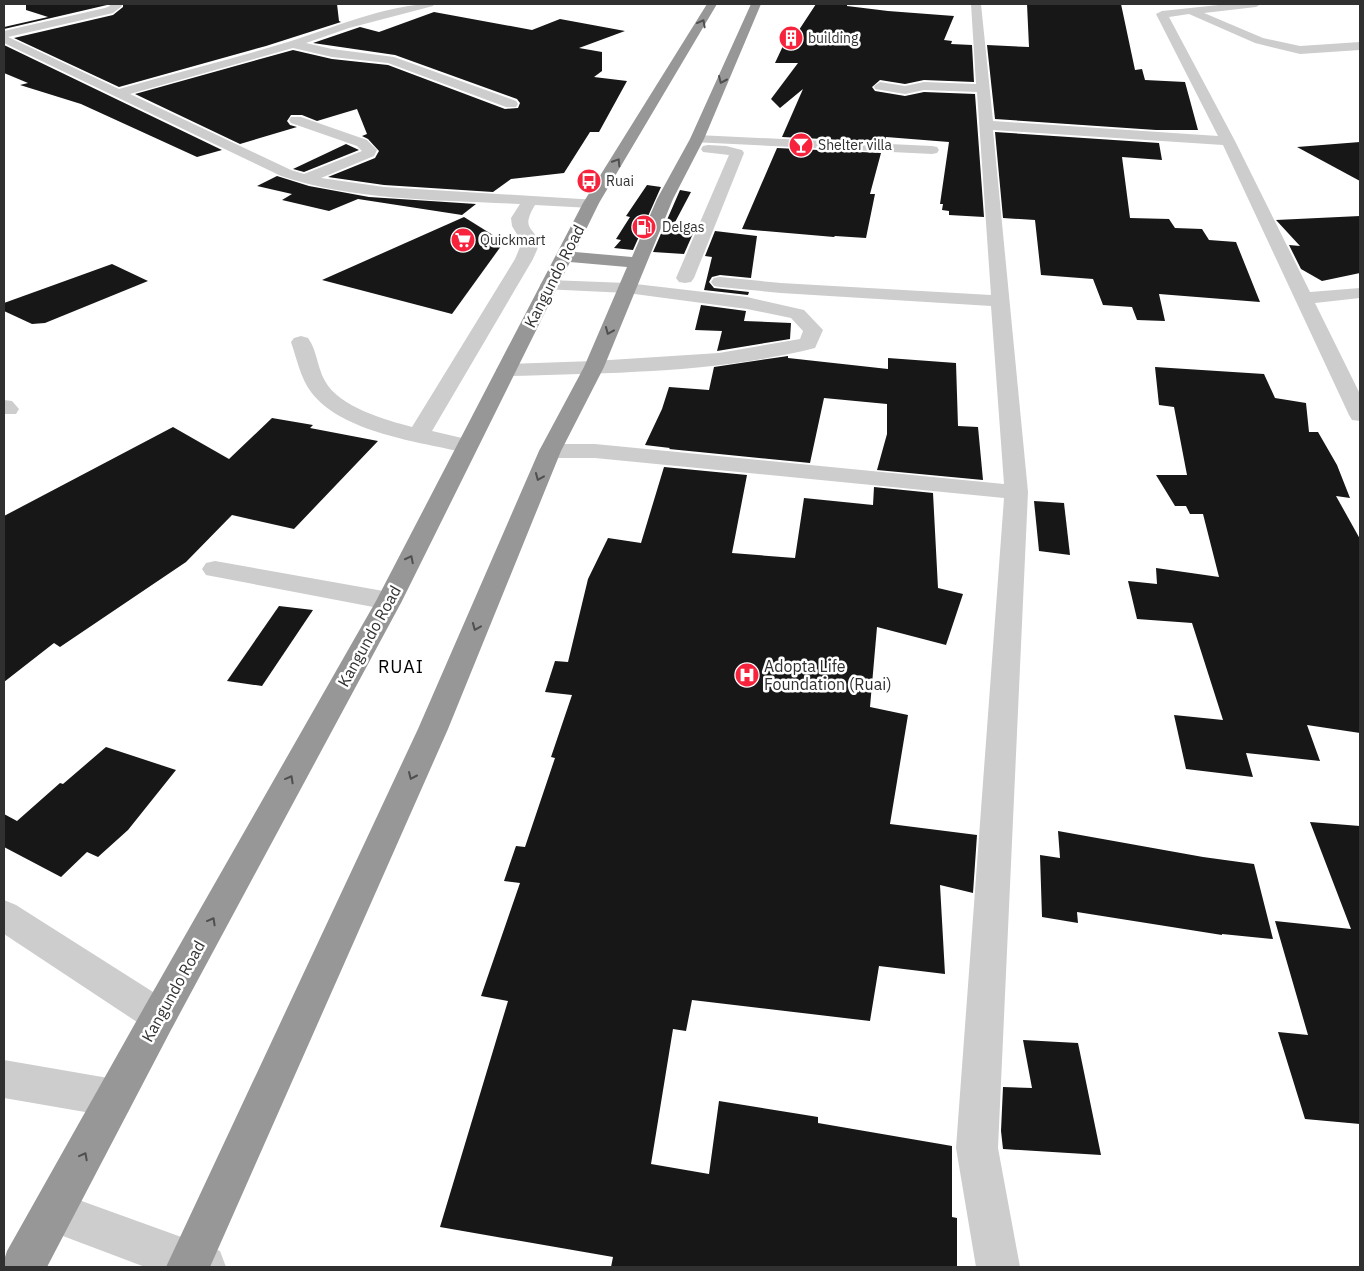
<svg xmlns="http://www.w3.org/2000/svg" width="1364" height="1271" font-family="'IBM Plex Sans',sans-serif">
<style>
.building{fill:#171717}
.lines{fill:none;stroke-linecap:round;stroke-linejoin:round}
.minor{fill:#cdcdcd;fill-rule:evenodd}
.highway{fill:#979797;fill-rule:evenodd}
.oneway{stroke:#4f4f4f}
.labels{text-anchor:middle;stroke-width:5;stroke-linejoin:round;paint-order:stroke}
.far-poi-label{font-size:14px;fill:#303030;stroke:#fff;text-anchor:start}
.street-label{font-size:16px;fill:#303030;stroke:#fff}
.poi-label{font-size:16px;fill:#303030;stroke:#fff;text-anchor:start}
.neighbourhood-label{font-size:18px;letter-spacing:1px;fill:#000;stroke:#fff}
</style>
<rect width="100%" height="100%" fill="#fff"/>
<!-- building -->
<g class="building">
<polygon points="26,4 107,4 107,5 4,29 4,27 48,17 26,10"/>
<polygon points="123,4 337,4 339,21 341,22 266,46 119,87 14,38 113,15 123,7"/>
<polygon points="816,4 847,4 847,6 888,11 954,16 944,40 952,41 951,44 972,45 974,82 924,80 905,84 880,80 872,87 875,91 905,96 924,92 975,94 984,217 949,215 949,211 942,210 943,204 940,204 949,142 886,137 884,142 782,137 803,89 780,108 771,99 798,63 775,63 789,33 797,33"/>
<polygon points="1027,4 1121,4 1135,70 1142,69 1145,80 1185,82 1198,130 1156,130 995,119 987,45 1029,47"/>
<polygon points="434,12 532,30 560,19 625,31 579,48 602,52 602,71 594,77 627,81 599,132 590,132 564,173 511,179 493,192 384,185 328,177 375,158 379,151 368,139 362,136 367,134 357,109 317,121 302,115 291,115 287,121 290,125 297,127 240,144 135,94 293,50 332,59 388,65 505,109 518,108 520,103 517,99 395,55 313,43 360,27 379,32"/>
<polygon points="4,45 222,150 197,157 81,104 20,85 28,83 4,73"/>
<polygon points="995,132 1159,143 1162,160 1122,157 1130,218 1169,219 1175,228 1202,229 1209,240 1236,242 1260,302 1159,294 1165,321 1137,320 1132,307 1103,305 1093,279 1041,275 1035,220 1003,218"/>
<polygon points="1360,142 1360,181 1297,147"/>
<polygon points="346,144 359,150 304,172 293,169"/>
<polygon points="777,148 881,153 870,194 875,194 866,238 835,236 834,237 742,229"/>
<polygon points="277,176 309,186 369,197 476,204 462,215 358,199 329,211 282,200 292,194 257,186"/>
<polygon points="647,185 661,187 633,250 614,248 621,240 616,239 630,217 626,216"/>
<polygon points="680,190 691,192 673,226 695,229 684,254 653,252"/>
<polygon points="1360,216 1360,273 1322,281 1301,269 1289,245 1300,246 1276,220"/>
<polygon points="464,217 504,242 452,314 322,280"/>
<polygon points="715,231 757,236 751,278 720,275 712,277 709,282 714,288 749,292 748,295 704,290 712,257 705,256"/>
<polygon points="112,264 148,281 45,323 32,324 4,311 4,303"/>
<polygon points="701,305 746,311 744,321 791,323 790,339 717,351 722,331 695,330"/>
<polygon points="788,356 788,358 888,369 888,358 956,363 958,426 978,427 983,480 877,470 887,434 887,404 824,398 810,463 669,449 670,448 645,445 662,409 669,387 709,390 714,367"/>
<polygon points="1155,367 1264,374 1275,398 1306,403 1309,432 1318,432 1337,465 1350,498 1336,496 1360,539 1360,733 1307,725 1320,761 1246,753 1253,777 1186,769 1174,715 1223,720 1192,623 1137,619 1128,581 1157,584 1156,568 1219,577 1203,514 1190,514 1186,506 1175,506 1156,475 1187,475 1174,407 1159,405"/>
<polygon points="272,418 313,425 310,428 378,441 294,529 232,515 186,562 60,647 54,643 4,682 4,516 173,427 229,459"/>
<polygon points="664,467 747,475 732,553 795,558 804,498 873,505 874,487 933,493 938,588 963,594 946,645 877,627 870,707 908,715 890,824 977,835 973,893 940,885 945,974 879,966 870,1021 692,1000 686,1031 673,1029 651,1164 709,1174 719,1101 818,1117 818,1123 952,1146 952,1217 957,1218 957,1267 611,1267 613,1257 440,1227 508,1001 481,996 520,883 504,881 516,846 525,847 555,758 551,757 572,695 545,692 555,661 568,662 588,579 608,538 641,543"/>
<polygon points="1034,501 1064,503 1070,555 1039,551"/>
<polygon points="279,606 313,610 262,686 227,681"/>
<polygon points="106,747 176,770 128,830 98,857 87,852 61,877 4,847 4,814 17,821 60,783 63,784"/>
<polygon points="1310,822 1360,826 1360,1124 1305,1119 1278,1032 1308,1035 1275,921 1351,929"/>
<polygon points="1058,831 1203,857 1254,864 1273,939 1222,934 1222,935 1077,912 1078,923 1042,917 1040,855 1060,858"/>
<polygon points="1023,1040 1078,1043 1101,1155 1003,1149 1001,1131 1003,1087 1032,1088"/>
</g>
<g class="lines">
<!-- minor -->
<g class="minor">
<path d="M109,4h12l1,2 -9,7 -105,24 111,52c56,-16 113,-30 169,-47 45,-14 99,-38 146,-38l-1,2 -84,22 -43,15 26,6 62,8 122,44 2,3 -2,3h-10l-118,-44 -56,-6 -39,-9 -163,46 161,76 13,4 58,-23 -5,-5 -66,-23 -2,-3 2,-3h10l66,23 10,10 -3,6 -53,22 63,9 213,13 2,3 -2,3 -6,2 -56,-3c-17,28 4,21 3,42 -1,4 -4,9 -5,12l-101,172 43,10 3,5 -3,5 -8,2c-47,-11 -125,-20 -156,-61 -11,-15 -14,-33 -20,-50l3,-4 7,-2 7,2c9,12 9,29 17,43 14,26 61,39 87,46l103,-168 5,-12 -2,-11 -6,-10 -1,-8 9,-14c-80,-4 -163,-3 -239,-28l-277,-133v-12l101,-23 5,-2z"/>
<polygon points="971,4 981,4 993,121 1218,136 1156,14 1162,11 1228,4 1261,4 1256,7 1204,13 1263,38 1300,46 1360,42 1360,50 1300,54 1255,43 1189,14 1169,17 1235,141 1310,292 1360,288 1360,298 1315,303 1360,394 1360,421 1352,420 1349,415 1223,145 993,130 1028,492 998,1148 1020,1267 976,1267 956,1148 1004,498 595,458 550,458 542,456 539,451 542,446 550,444 595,444 1004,484 991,306 781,293 720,287 714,286 711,282 714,278 720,277 781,283 991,295 977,92 924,90 905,94 875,89 874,86 880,82 905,86 924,82 976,84"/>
<polygon points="697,135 932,146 937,147 939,150 937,153 932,154 692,142 690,139 692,136"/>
<polygon points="708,145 726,146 742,150 744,153 694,278 691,282 685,283 679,282 676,278 729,155 703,152 701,149 703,146"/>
<path d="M549,280l78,3 120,14 57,13 19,20 -8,18c-100,25 -207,25 -309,28l-7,-2 -3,-4 3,-4 7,-2 88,-3 125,-8 81,-14 3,-8 -12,-13 -44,-9 -120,-16 -84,-4 -3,-4 3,-4z"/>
<polygon points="4,400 12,401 19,409 16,414 4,414"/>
<polygon points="215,561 389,592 398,595 402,601 398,607 389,610 206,575 202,569 206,563"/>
<polygon points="4,900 16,905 172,1004 178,1016 172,1028 159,1033 146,1028 4,934"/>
<polygon points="4,1060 114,1079 128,1084 134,1098 128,1112 114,1117 4,1098"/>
<polygon points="54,1191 220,1251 226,1267 145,1267 39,1227 33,1212 39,1197"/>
</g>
<!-- highway -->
<polygon class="highway" points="707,4 717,4 599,203 575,252 632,257 657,199 690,139 751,4 761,4 704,139 673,199 604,367 561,451 448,729 210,1267 166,1267 418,729 539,451 584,367 627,267 570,262 402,601 172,1028 47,1267 4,1267 4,1260 7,1251 146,1004 376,601 583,203"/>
</g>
<!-- one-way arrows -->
<defs><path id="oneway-chevron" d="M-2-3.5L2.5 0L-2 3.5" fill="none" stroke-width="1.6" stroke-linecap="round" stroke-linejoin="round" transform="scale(1.25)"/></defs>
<g class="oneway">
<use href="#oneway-chevron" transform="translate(702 23) rotate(-61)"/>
<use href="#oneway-chevron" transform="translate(722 80) rotate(114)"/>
<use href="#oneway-chevron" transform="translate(617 162) rotate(-58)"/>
<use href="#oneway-chevron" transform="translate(609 331) rotate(113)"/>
<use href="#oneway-chevron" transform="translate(539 477) rotate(113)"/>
<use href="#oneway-chevron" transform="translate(410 559) rotate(-63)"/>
<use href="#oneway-chevron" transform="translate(476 627) rotate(113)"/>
<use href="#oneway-chevron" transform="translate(412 776) rotate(114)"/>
<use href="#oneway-chevron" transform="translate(290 779) rotate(-61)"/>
<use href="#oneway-chevron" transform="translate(212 921) rotate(-61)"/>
<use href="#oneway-chevron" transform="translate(84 1156) rotate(-62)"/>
</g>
<!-- icons -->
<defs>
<symbol id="building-disc" viewBox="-11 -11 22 22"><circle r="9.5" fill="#f7233d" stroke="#fff"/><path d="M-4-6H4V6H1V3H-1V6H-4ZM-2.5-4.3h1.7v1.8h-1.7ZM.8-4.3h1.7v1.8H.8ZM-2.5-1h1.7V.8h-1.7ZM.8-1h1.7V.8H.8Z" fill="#fff"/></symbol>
<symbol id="bar-disc" viewBox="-11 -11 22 22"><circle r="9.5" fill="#f7233d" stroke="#fff"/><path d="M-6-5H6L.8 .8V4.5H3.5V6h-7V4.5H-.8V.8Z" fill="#fff"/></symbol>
<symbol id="bus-disc" viewBox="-11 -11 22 22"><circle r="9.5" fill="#f7233d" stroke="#fff"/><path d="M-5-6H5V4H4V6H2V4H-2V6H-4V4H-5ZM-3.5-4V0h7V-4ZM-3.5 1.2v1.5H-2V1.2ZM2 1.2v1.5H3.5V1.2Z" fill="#fff"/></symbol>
<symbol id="fuel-disc" viewBox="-11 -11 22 22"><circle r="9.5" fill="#f7233d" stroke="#fff"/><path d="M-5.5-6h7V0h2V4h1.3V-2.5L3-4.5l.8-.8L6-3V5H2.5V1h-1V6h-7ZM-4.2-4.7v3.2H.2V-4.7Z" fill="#fff"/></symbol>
<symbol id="supermarket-disc" viewBox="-11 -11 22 22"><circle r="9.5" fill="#f7233d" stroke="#fff"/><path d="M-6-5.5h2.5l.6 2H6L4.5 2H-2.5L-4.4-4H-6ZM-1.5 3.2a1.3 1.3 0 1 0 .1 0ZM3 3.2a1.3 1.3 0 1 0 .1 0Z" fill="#fff"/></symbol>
<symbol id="hospital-disc" viewBox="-11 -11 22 22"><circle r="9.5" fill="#f7233d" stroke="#fff"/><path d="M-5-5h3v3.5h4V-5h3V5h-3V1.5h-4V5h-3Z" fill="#fff"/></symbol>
</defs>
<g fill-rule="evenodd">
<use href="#building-disc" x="777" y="24" width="28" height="28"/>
<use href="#bar-disc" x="787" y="131" width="28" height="28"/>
<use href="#bus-disc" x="575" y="167" width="28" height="28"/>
<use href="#fuel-disc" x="630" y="213" width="28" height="28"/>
<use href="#supermarket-disc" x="449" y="226" width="28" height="28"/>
<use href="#hospital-disc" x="733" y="661" width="28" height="28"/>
</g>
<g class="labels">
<!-- far-poi labels -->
<g class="far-poi-label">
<text x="808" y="43">building</text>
<text x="818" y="150">Shelter villa</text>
<text x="606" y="186">Ruai</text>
<text x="662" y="232">Delgas</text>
<text x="480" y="245">Quickmart</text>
</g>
<!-- street labels -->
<g class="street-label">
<text transform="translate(554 276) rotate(-63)" y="6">Kangundo Road</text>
<text transform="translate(369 636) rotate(-61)" y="6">Kangundo Road</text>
<text transform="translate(173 991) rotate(-61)" y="6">Kangundo Road</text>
</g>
<!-- poi labels -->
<g class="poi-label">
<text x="764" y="672">Adopta Life<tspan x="764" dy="18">Foundation (Ruai)</tspan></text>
</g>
<!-- neighbourhood labels -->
<g class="neighbourhood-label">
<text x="401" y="673">RUAI</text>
</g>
</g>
<!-- border -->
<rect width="1364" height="1271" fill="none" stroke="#303030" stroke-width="10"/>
</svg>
